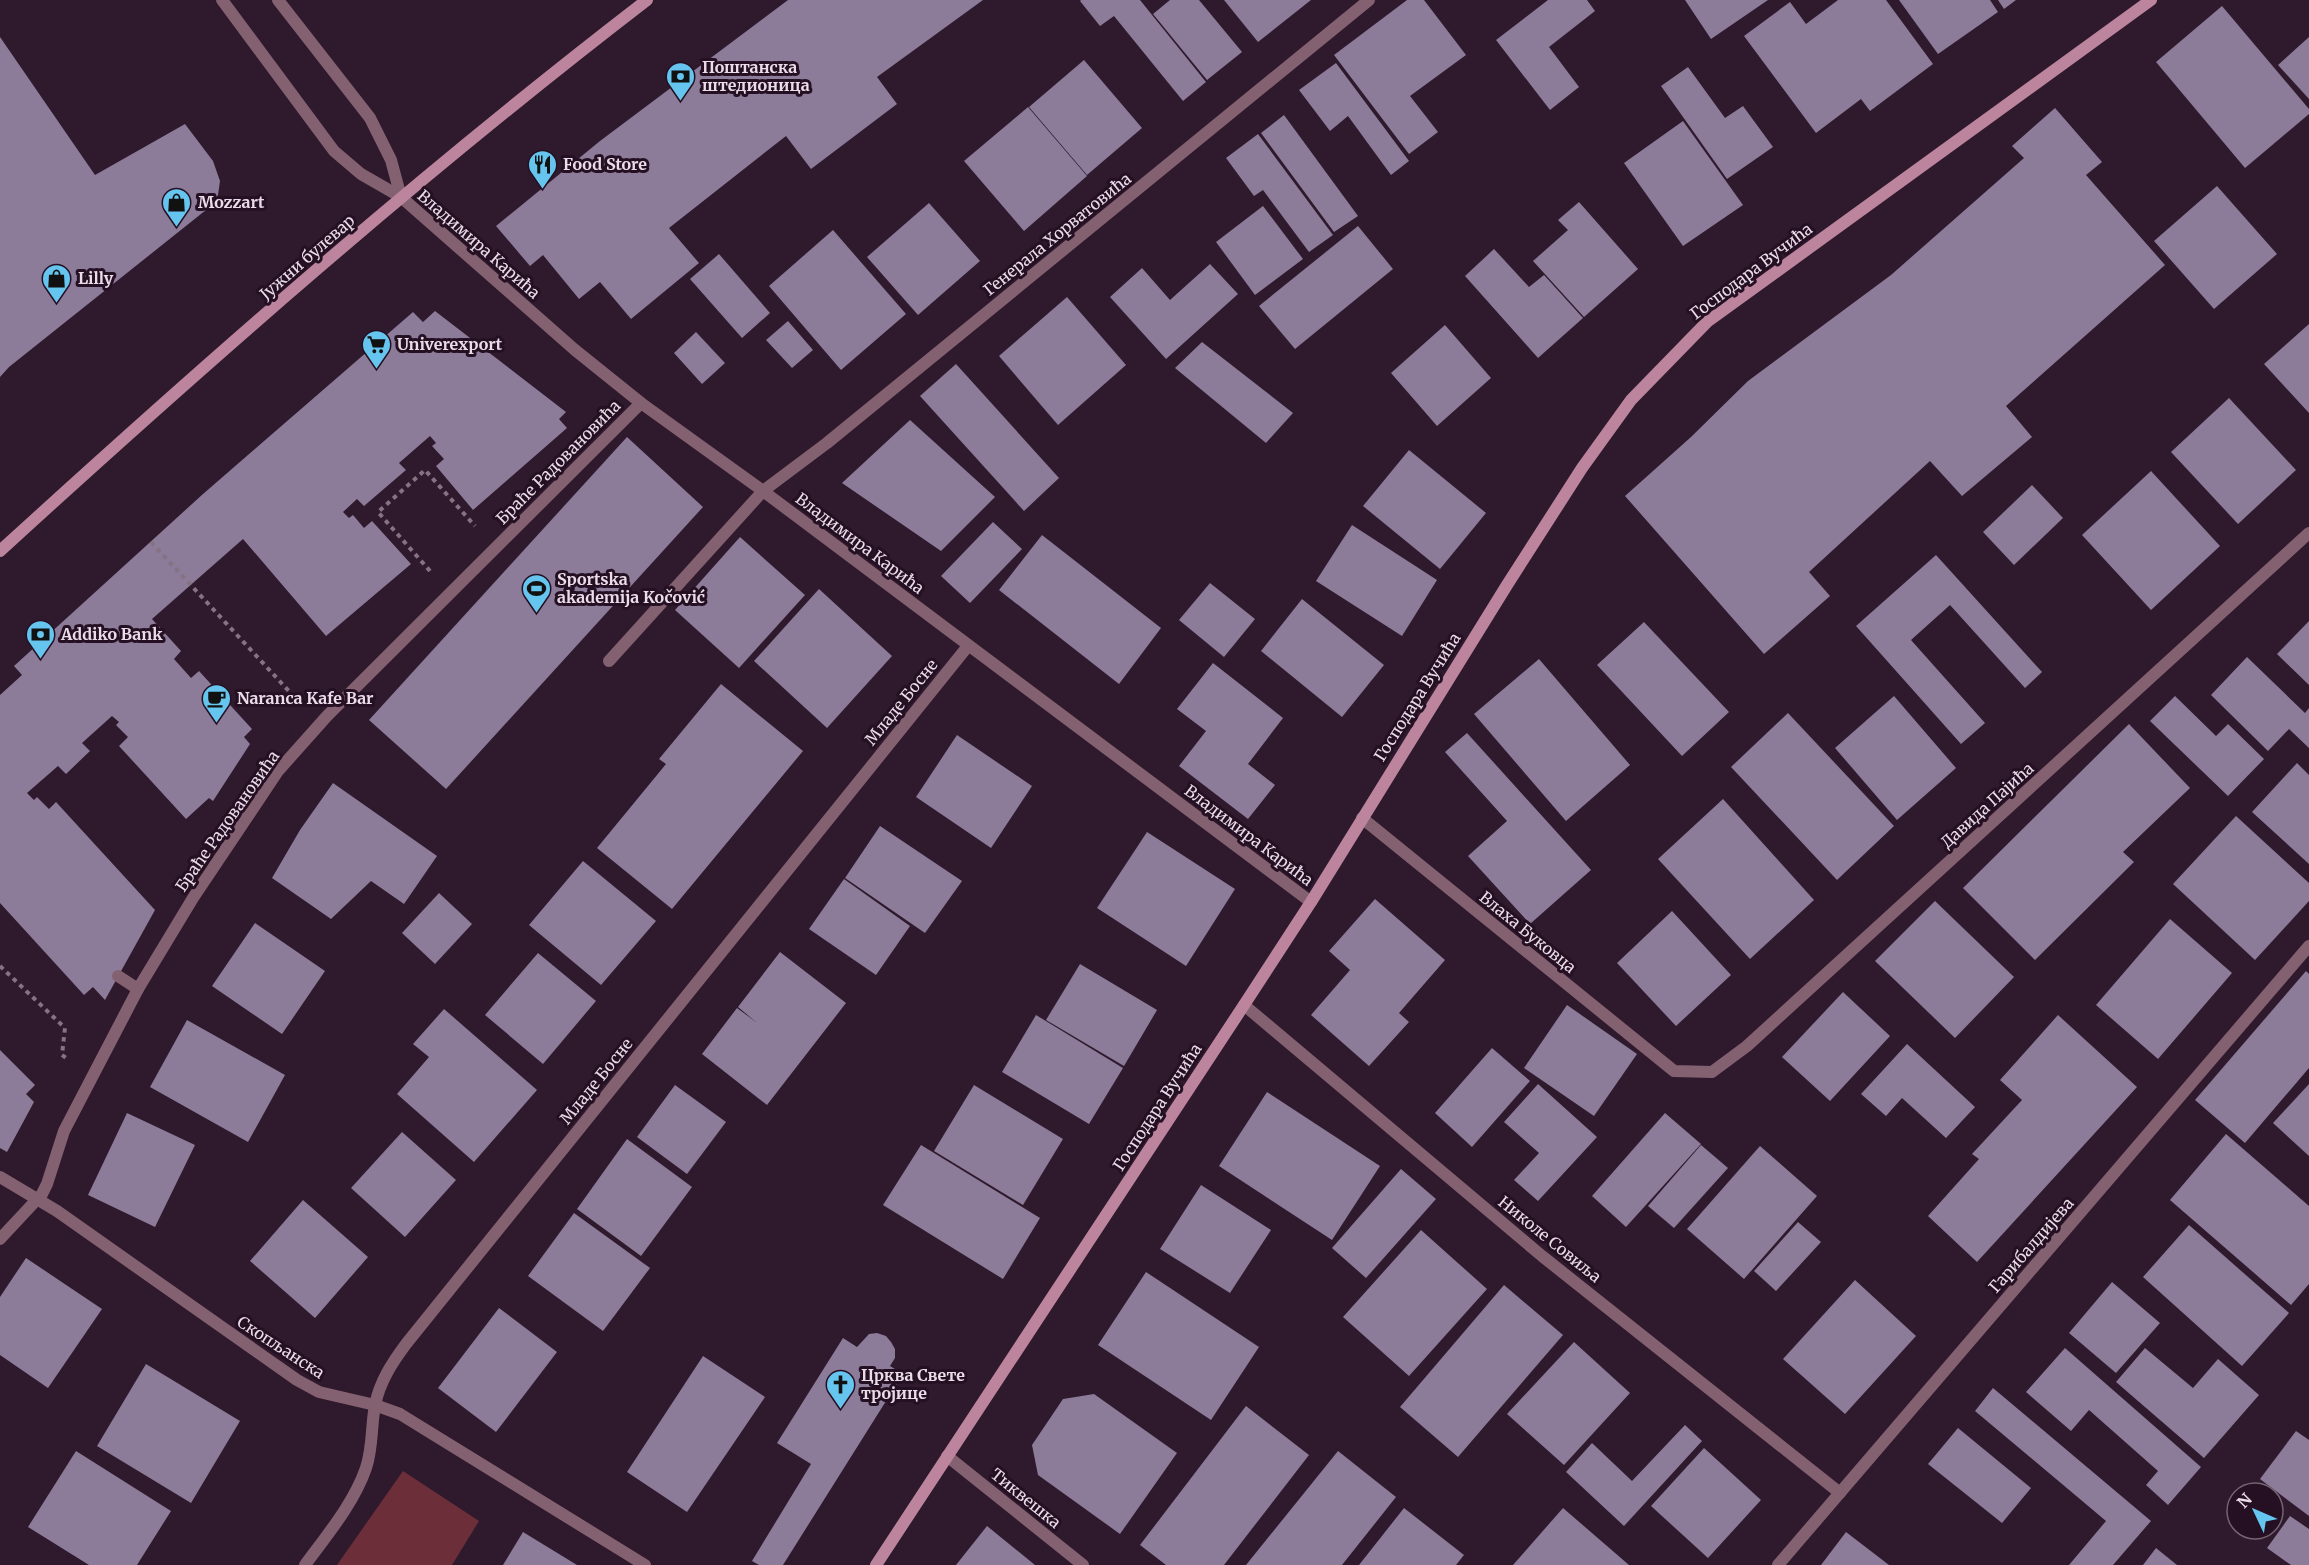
<svg xmlns="http://www.w3.org/2000/svg" width="2309" height="1565" font-family="Merriweather,serif">
<style>
.green{fill:#6c2f39}
.building{fill:#8c7b99}
.lines{fill:none;stroke-linecap:round;stroke-linejoin:round}
.path{stroke:#857283;stroke-width:4;stroke-dasharray:4.5 4.5;stroke-linecap:butt}
.lane{stroke:#846170;stroke-width:12}
.street{stroke:#846170;stroke-width:12}
.secondary{stroke:#bc859d;stroke-width:12}
.labels{text-anchor:middle;stroke-width:6;stroke-linejoin:round;paint-order:stroke}
.poi-label{font-size:16px;font-weight:bold;fill:#ebdce9;stroke:#251023;text-anchor:start}
.street-label{font-size:16px;fill:#ebdce9;stroke:#251023}
</style>
<rect width="100%" height="100%" fill="#2f192d"/>
<!-- green -->
<polygon class="green" points="403,1471 479,1521 452,1565 337,1565"/>
<!-- building -->
<g class="building">
<polygon points="788,0 983,0 877,77 897,104 811,169 786,136 669,228 699,263 631,319 600,282 579,299 543,255 530,266 496,226 600,141"/>
<polygon points="1081,0 1140,0 1206,82 1183,101 1114,16 1100,26 1080,1"/>
<polygon points="1170,0 1199,0 1242,52 1207,80 1153,14"/>
<polygon points="1224,0 1311,0 1258,42"/>
<polygon points="1407,0 1424,0 1466,55 1410,96 1438,132 1409,154 1334,55"/>
<polygon points="1548,0 1587,0 1595,11 1549,47 1579,87 1550,110 1496,40"/>
<polygon points="1685,0 1768,0 1711,39"/>
<polygon points="1838,0 1886,0 1933,64 1870,111 1861,99 1816,133 1744,36 1790,2 1806,24"/>
<polygon points="1899,0 1990,0 1998,12 1938,54"/>
<polygon points="1998,0 2016,0 2004,9"/>
<polygon points="2222,6 2309,109 2309,114 2245,168 2156,62"/>
<polygon points="0,37 95,175 185,124 213,161 220,181 218,195 211,206 9,367 0,377"/>
<polygon points="2309,37 2309,99 2278,65"/>
<polygon points="1084,60 1142,128 1087,175 1029,107"/>
<polygon points="1336,63 1409,161 1391,175 1348,116 1330,131 1299,90"/>
<polygon points="1688,67 1725,118 1743,106 1773,147 1727,179 1661,86"/>
<polygon points="1028,107 1087,176 1024,231 964,161"/>
<polygon points="2055,108 2102,162 2086,175 2165,265 2006,406 2032,437 1962,496 1930,461 1809,572 1830,596 1764,654 1625,496 1691,437 1748,381 1891,275 2024,158 2012,146"/>
<polygon points="1284,115 1358,216 1334,232 1261,133"/>
<polygon points="1683,121 1743,205 1683,246 1624,163"/>
<polygon points="1258,134 1333,235 1309,252 1263,190 1254,196 1226,158"/>
<polygon points="2217,186 2277,254 2214,309 2154,241"/>
<polygon points="1579,202 1638,269 1584,317 1533,261 1568,230 1558,220"/>
<polygon points="929,203 980,261 918,315 867,257"/>
<polygon points="1263,206 1303,259 1255,295 1216,242"/>
<polygon points="1358,226 1393,269 1295,349 1259,306"/>
<polygon points="833,230 906,314 841,370 769,286"/>
<polygon points="1494,249 1529,287 1544,275 1583,318 1538,358 1465,276"/>
<polygon points="719,254 770,313 742,338 690,279"/>
<polygon points="1210,264 1238,294 1166,359 1110,297 1142,268 1170,300"/>
<polygon points="1067,297 1126,365 1058,425 999,356"/>
<polygon points="435,311 566,412 559,419 567,428 473,510 436,466 444,459 432,446 436,443 430,436 399,463 406,470 364,506 357,499 343,512 349,518 353,515 364,528 372,521 411,564 326,636 243,539 152,619 181,651 174,659 191,678 199,671 252,729 244,737 250,744 213,801 209,798 186,819 119,746 128,737 116,725 119,722 112,716 82,743 90,751 66,774 58,766 27,793 34,800 37,797 49,809 56,802 155,910 105,1000 93,987 84,995 0,903 0,695 22,675 14,666 203,494 413,312 423,322"/>
<polygon points="788,321 813,350 792,368 766,340"/>
<polygon points="2309,324 2309,413 2264,364"/>
<polygon points="1445,325 1491,378 1437,426 1391,373"/>
<polygon points="696,332 725,363 702,384 674,353"/>
<polygon points="1202,342 1293,413 1266,443 1175,368"/>
<polygon points="956,364 1059,478 1024,511 920,396"/>
<polygon points="2229,398 2296,470 2238,524 2171,452"/>
<polygon points="910,420 995,497 941,551 842,483"/>
<polygon points="627,437 703,507 446,789 369,720"/>
<polygon points="1409,450 1486,513 1440,569 1363,506"/>
<polygon points="2151,471 2220,546 2151,610 2082,535"/>
<polygon points="2032,485 2063,518 2014,565 1983,532"/>
<polygon points="993,522 1022,549 970,603 941,576"/>
<polygon points="1352,525 1437,580 1402,636 1316,581"/>
<polygon points="1042,535 1161,628 1119,684 999,590"/>
<polygon points="740,537 805,595 739,668 675,610"/>
<polygon points="1936,555 2042,672 2025,688 1950,605 1911,640 1985,723 1961,744 1856,626"/>
<polygon points="1210,583 1255,619 1224,657 1179,620"/>
<polygon points="819,589 892,656 827,728 754,661"/>
<polygon points="1302,599 1384,665 1342,717 1261,651"/>
<polygon points="2309,621 2309,685 2277,654"/>
<polygon points="1644,622 1729,712 1682,756 1597,665"/>
<polygon points="2247,657 2305,713 2309,708 2309,748 2289,729 2268,751 2211,695"/>
<polygon points="1539,659 1630,765 1566,821 1474,714"/>
<polygon points="1213,663 1283,718 1248,764 1275,785 1248,819 1179,766 1206,731 1177,709"/>
<polygon points="721,684 803,751 672,909 597,848 666,764 659,759"/>
<polygon points="1894,696 1956,768 1897,820 1835,748"/>
<polygon points="2175,696 2216,736 2228,724 2264,759 2228,796 2150,721"/>
<polygon points="1788,713 1894,826 1837,880 1731,767"/>
<polygon points="2129,724 2190,788 2123,852 2134,862 2035,960 1963,888"/>
<polygon points="1467,733 1591,870 1530,924 1468,856 1507,821 1445,752"/>
<polygon points="957,735 1032,786 991,848 916,797"/>
<polygon points="2297,763 2309,775 2309,864 2252,812"/>
<polygon points="333,783 437,856 404,904 371,881 331,919 272,878 300,830"/>
<polygon points="1723,799 1814,900 1750,959 1658,859"/>
<polygon points="2236,816 2309,883 2309,901 2255,960 2173,884"/>
<polygon points="880,826 962,881 925,933 845,878"/>
<polygon points="1147,832 1235,889 1186,966 1097,908"/>
<polygon points="583,861 656,921 601,985 529,925"/>
<polygon points="844,879 910,926 876,975 809,929"/>
<polygon points="439,893 472,924 435,964 402,933"/>
<polygon points="1375,899 1445,960 1399,1013 1409,1022 1369,1066 1311,1015 1350,970 1329,951"/>
<polygon points="1935,901 2014,977 1955,1038 1875,961"/>
<polygon points="1672,911 1731,975 1676,1026 1617,963"/>
<polygon points="2170,919 2232,973 2158,1059 2096,1005"/>
<polygon points="255,923 325,971 282,1034 212,986"/>
<polygon points="780,952 846,1003 767,1105 702,1054 737,1008 756,1022 738,1007"/>
<polygon points="538,953 596,1001 543,1064 485,1015"/>
<polygon points="1080,964 1157,1010 1124,1066 1046,1020"/>
<polygon points="2306,971 2309,974 2309,1068 2245,1143 2195,1100"/>
<polygon points="1843,992 1890,1036 1830,1101 1782,1057"/>
<polygon points="1567,1005 1637,1054 1594,1116 1524,1068"/>
<polygon points="444,1009 537,1090 474,1162 397,1094 429,1057 413,1044"/>
<polygon points="1036,1015 1123,1068 1089,1124 1002,1072"/>
<polygon points="2058,1015 2137,1087 1977,1262 1928,1216 1979,1159 1972,1154 2022,1100 2000,1080"/>
<polygon points="187,1020 285,1075 248,1142 150,1087"/>
<polygon points="1907,1044 1975,1107 1946,1138 1902,1098 1886,1116 1861,1094"/>
<polygon points="1492,1048 1530,1081 1472,1147 1435,1113"/>
<polygon points="0,1050 35,1085 26,1094 34,1102 7,1152 0,1148"/>
<polygon points="1538,1084 1597,1137 1538,1201 1514,1180 1539,1153 1504,1122"/>
<polygon points="2309,1084 2309,1156 2273,1123"/>
<polygon points="675,1085 726,1122 687,1174 637,1137"/>
<polygon points="974,1085 1063,1139 1023,1205 934,1151"/>
<polygon points="1267,1092 1380,1166 1332,1240 1219,1166"/>
<polygon points="127,1113 195,1145 155,1227 88,1195"/>
<polygon points="1665,1113 1701,1144 1626,1227 1592,1196"/>
<polygon points="402,1132 456,1180 405,1237 351,1188"/>
<polygon points="2226,1134 2309,1206 2309,1284 2291,1305 2170,1200"/>
<polygon points="627,1139 692,1187 641,1256 577,1209"/>
<polygon points="921,1145 1040,1218 1003,1279 883,1205"/>
<polygon points="1701,1145 1728,1168 1674,1228 1648,1206"/>
<polygon points="1760,1146 1817,1196 1744,1279 1687,1229"/>
<polygon points="1401,1169 1436,1199 1366,1278 1332,1248"/>
<polygon points="1201,1185 1271,1230 1230,1293 1160,1249"/>
<polygon points="303,1200 368,1257 315,1318 250,1261"/>
<polygon points="574,1213 650,1268 603,1331 528,1276"/>
<polygon points="1798,1222 1821,1242 1776,1291 1754,1271"/>
<polygon points="2189,1225 2289,1313 2242,1366 2143,1277"/>
<polygon points="1421,1230 1487,1289 1409,1376 1343,1317"/>
<polygon points="26,1258 102,1309 48,1388 0,1355 0,1297"/>
<polygon points="1146,1272 1259,1347 1211,1420 1098,1345"/>
<polygon points="1855,1280 1916,1336 1845,1414 1783,1359"/>
<polygon points="2112,1282 2160,1323 2116,1373 2069,1333"/>
<polygon points="1504,1285 1563,1335 1458,1457 1400,1407"/>
<polygon points="499,1308 557,1352 496,1432 438,1388"/>
<polygon points="877,1333 886,1336 891,1342 895,1349 895,1358 890,1366 903,1374 783,1565 759,1565 752,1561 811,1464 777,1443 843,1338 857,1347 869,1334"/>
<polygon points="1574,1342 1630,1393 1564,1465 1507,1414"/>
<polygon points="2065,1348 2201,1467 2168,1505 2146,1485 2158,1471 2089,1410 2071,1431 2026,1392"/>
<polygon points="2145,1348 2193,1388 2218,1359 2259,1395 2204,1458 2116,1382"/>
<polygon points="703,1356 765,1397 687,1512 627,1472"/>
<polygon points="146,1364 240,1421 191,1503 97,1446"/>
<polygon points="1993,1388 2151,1521 2113,1565 2069,1565 2106,1521 1975,1411"/>
<polygon points="1094,1394 1177,1453 1120,1534 1038,1475 1032,1445 1063,1399"/>
<polygon points="1246,1406 1309,1455 1224,1565 1166,1565 1140,1545"/>
<polygon points="1685,1425 1702,1441 1624,1526 1566,1472 1592,1443 1632,1481"/>
<polygon points="1958,1428 2031,1488 2002,1523 1928,1464"/>
<polygon points="2296,1431 2309,1440 2309,1516 2260,1479"/>
<polygon points="1704,1448 1761,1500 1708,1558 1651,1506"/>
<polygon points="76,1451 171,1511 137,1565 89,1565 28,1527"/>
<polygon points="1338,1451 1396,1497 1342,1565 1246,1565"/>
<polygon points="1404,1508 1464,1555 1456,1565 1359,1565"/>
<polygon points="1563,1508 1629,1565 1513,1565"/>
<polygon points="2290,1516 2309,1529 2309,1565 2291,1565 2267,1548"/>
<polygon points="987,1526 1035,1565 956,1565"/>
<polygon points="523,1532 577,1565 503,1565"/>
<polygon points="1846,1532 1889,1565 1821,1565"/>
<polygon points="2156,1548 2177,1565 2143,1565"/>
</g>
<g class="lines">
<!-- path -->
<g class="path">
<polyline points="151,542 299,702"/>
<polyline points="430,571 378,512 425,470 475,526"/>
<polyline points="0,966 65,1028 62,1055 66,1058"/>
</g>
<!-- lane -->
<g class="lane">
<polyline points="609,661 763,491"/>
<polyline points="118,976 138,989"/>
</g>
<!-- street -->
<g class="street">
<polyline points="222,0 334,151 361,174 401,197 575,350 641,403 763,491 1311,902"/>
<polyline points="278,0 370,118 391,160 401,197"/>
<polyline points="763,491 827,443 1369,0"/>
<polyline points="1362,818 1674,1071 1712,1072 1747,1046 2309,533"/>
<polyline points="1244,1005 1542,1256 1840,1493"/>
<polyline points="0,1177 57,1211 297,1380 319,1392 375,1405 400,1414 645,1565"/>
<polyline points="0,1239 42,1194 47,1184 64,1131 138,989 193,898 278,771 327,716 641,403"/>
<polyline points="947,1456 1083,1565"/>
<path d="M305,1565c22,-30 49,-62 61,-97 7,-21 5,-42 9,-63 5,-24 17,-42 31,-61l562,-698"/>
<polyline points="1778,1565 2309,946"/>
</g>
<!-- secondary -->
<g class="secondary">
<path d="M0,551c209,-191 422,-378 647,-551"/>
<polyline points="876,1565 1244,1005 1311,902 1507,585 1582,468 1631,400 1707,322 2151,0"/>
</g>
</g>
<!-- icons -->
<defs>
<symbol id="bank-pin" viewBox="-11 -11 22 30"><path d="M0 17L-7.5 6A9.5 9.5 0 1 1 7.5 6Z" fill="#65c5ee" stroke="#251023"/><path d="M-6-4H6V4H-6ZM0-2.3a2.3 2.3 0 1 0 0 4.6a2.3 2.3 0 1 0 0-4.6Z" fill="#111"/></symbol>
<symbol id="restaurant-pin" viewBox="-11 -11 22 30"><path d="M0 17L-7.5 6A9.5 9.5 0 1 1 7.5 6Z" fill="#65c5ee" stroke="#251023"/><path d="M-5-6h1v4h1v-4h1v4h1v-4h1v5L-1.5 .5V6h-2V.5L-5-1ZM5-6V6H3V1.5H1.5Q1.5-4 5-6Z" fill="#111"/></symbol>
<symbol id="shop-pin" viewBox="-11 -11 22 30"><path d="M0 17L-7.5 6A9.5 9.5 0 1 1 7.5 6Z" fill="#65c5ee" stroke="#251023"/><path d="M-5-2.5h2.3a2.7 3.5 0 0 1 5.4 0H5L5.5 6h-11ZM-1.5-2.5h3a1.5 2.3 0 0 0-3 0Z" fill="#111"/></symbol>
<symbol id="supermarket-pin" viewBox="-11 -11 22 30"><path d="M0 17L-7.5 6A9.5 9.5 0 1 1 7.5 6Z" fill="#65c5ee" stroke="#251023"/><path d="M-6-5.5h2.5l.6 2H6L4.5 2H-2.5L-4.4-4H-6ZM-1.5 3.2a1.3 1.3 0 1 0 .1 0ZM3 3.2a1.3 1.3 0 1 0 .1 0Z" fill="#111"/></symbol>
<symbol id="stadium-pin" viewBox="-11 -11 22 30"><path d="M0 17L-7.5 6A9.5 9.5 0 1 1 7.5 6Z" fill="#65c5ee" stroke="#251023"/><path d="M0-5a6.5 5 0 1 0 0 10a6.5 5 0 1 0 0-10ZM-3.5-1.8h7v3.6h-7Z" fill="#111"/></symbol>
<symbol id="cafe-pin" viewBox="-11 -11 22 30"><path d="M0 17L-7.5 6A9.5 9.5 0 1 1 7.5 6Z" fill="#65c5ee" stroke="#251023"/><path d="M-5.5-4.5H6V0H3Q3 3.5 0 3.5H-2.5Q-5.5 3.5-5.5 0ZM3-3.2v2h1.7v-2ZM-6 4.5H4V6H-6Z" fill="#111"/></symbol>
<symbol id="church-pin" viewBox="-11 -11 22 30"><path d="M0 17L-7.5 6A9.5 9.5 0 1 1 7.5 6Z" fill="#65c5ee" stroke="#251023"/><path d="M-1.2-6h2.4v3.5h3.3v2.4h-3.3V6h-2.4V-.1h-3.3v-2.4h3.3Z" fill="#111"/></symbol>
</defs>
<g fill-rule="evenodd">
<use href="#bank-pin" x="664" y="60" width="33" height="45"/>
<use href="#restaurant-pin" x="526" y="148" width="33" height="45"/>
<use href="#shop-pin" x="160" y="186" width="33" height="45"/>
<use href="#shop-pin" x="40" y="262" width="33" height="45"/>
<use href="#supermarket-pin" x="360" y="328" width="33" height="45"/>
<use href="#stadium-pin" x="520" y="572" width="33" height="45"/>
<use href="#bank-pin" x="24" y="618" width="33" height="45"/>
<use href="#cafe-pin" x="200" y="682" width="33" height="45"/>
<use href="#church-pin" x="824" y="1368" width="33" height="45"/>
</g>
<g class="labels">
<!-- poi labels -->
<g class="poi-label">
<text x="702" y="73">Поштанска<tspan x="702" dy="18">штедионица</tspan></text>
<text x="563" y="170">Food Store</text>
<text x="198" y="208">Mozzart</text>
<text x="78" y="284">Lilly</text>
<text x="397" y="350">Univerexport</text>
<text x="557" y="585">Sportska<tspan x="557" dy="18">akademija Kočović</tspan></text>
<text x="61" y="640">Addiko Bank</text>
<text x="237" y="704">Naranca Kafe Bar</text>
<text x="861" y="1381">Црква Свете<tspan x="861" dy="18">тројице</tspan></text>
</g>
<!-- street labels -->
<g class="street-label">
<text transform="translate(1057 234) rotate(-39)" y="6">Генерала Хорватовића</text>
<text transform="translate(479 244) rotate(41)" y="6">Владимира Карића</text>
<text transform="translate(307 257) rotate(-41)" y="6">Јужни булевар</text>
<text transform="translate(1751 271) rotate(-37)" y="6">Господара Вучића</text>
<text transform="translate(558 462) rotate(-45)" y="6">Браће Радовановића</text>
<text transform="translate(860 543) rotate(37)" y="6">Владимира Карића</text>
<text transform="translate(1417 697) rotate(-58)" y="6">Господара Вучића</text>
<text transform="translate(901 702) rotate(-51)" y="6">Младе Босне</text>
<text transform="translate(1987 805) rotate(-42)" y="6">Давида Пајића</text>
<text transform="translate(227 821) rotate(-55)" y="6">Браће Радовановића</text>
<text transform="translate(1249 835) rotate(37)" y="6">Владимира Карића</text>
<text transform="translate(1528 932) rotate(39)" y="6">Влаха Буковца</text>
<text transform="translate(596 1081) rotate(-51)" y="6">Младе Босне</text>
<text transform="translate(1157 1107) rotate(-57)" y="6">Господара Вучића</text>
<text transform="translate(1550 1239) rotate(39)" y="6">Николе Совиља</text>
<text transform="translate(2031 1245) rotate(-49)" y="6">Гарибалдијева</text>
<text transform="translate(281 1347) rotate(33)" y="6">Скопљанска</text>
<text transform="translate(1026 1498) rotate(39)" y="6">Тиквешка</text>
</g>
</g>
<!-- north arrow -->
<g transform="translate(2255 1511) rotate(314)"><circle r="28" fill="#251023" stroke="#746272" stroke-width="1.5"/>
<path d="M0-4.5L10 22L0 15L-10 22Z" fill="#65c5ee"/>
<text y="-9" font-size="16" font-weight="bold" text-anchor="middle" fill="#ebdce9">N</text>
</g>
</svg>
